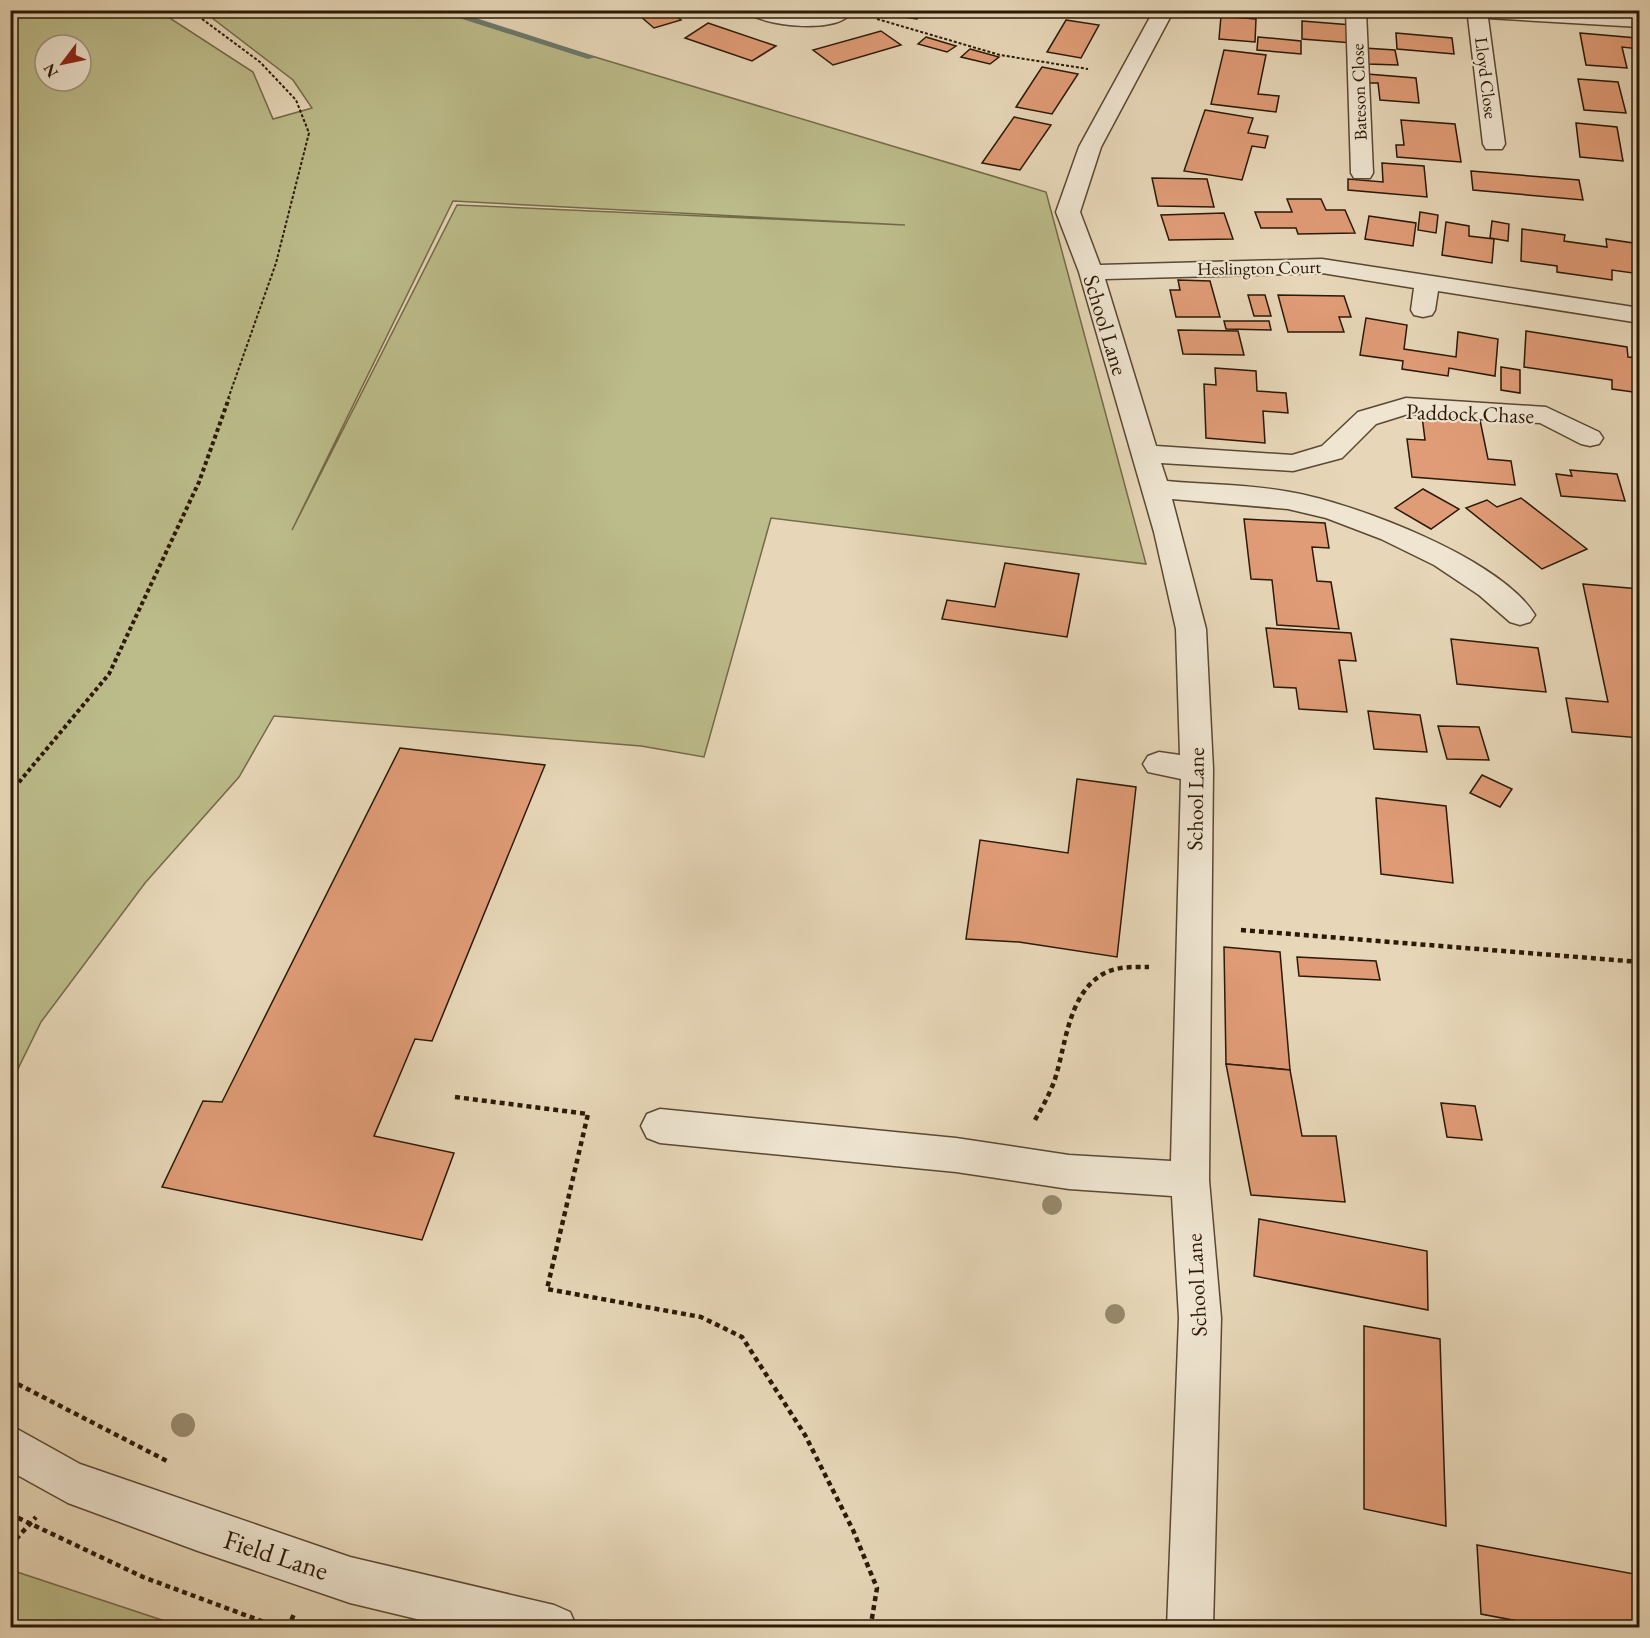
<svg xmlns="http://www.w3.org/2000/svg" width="1650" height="1638" font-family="'EB Garamond',serif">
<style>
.green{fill:#bcbc8a;stroke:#746a48;stroke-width:1.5;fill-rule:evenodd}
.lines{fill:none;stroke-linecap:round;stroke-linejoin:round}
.stream{fill:#6c796c;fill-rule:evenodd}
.building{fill:#e09c77;stroke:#2b1905;stroke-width:1.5}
.minor-casing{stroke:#5a4832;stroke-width:3}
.path-far2{stroke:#2b1905;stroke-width:2;stroke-dasharray:3 2;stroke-linecap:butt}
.path-far1{stroke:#2b1905;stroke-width:4;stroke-dasharray:4 3;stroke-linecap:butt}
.path{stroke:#2b1905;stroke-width:4.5;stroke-dasharray:5 4;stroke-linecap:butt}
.minor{fill:#efe5d1;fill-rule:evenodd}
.tree{fill:#97896c}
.labels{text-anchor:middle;stroke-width:4.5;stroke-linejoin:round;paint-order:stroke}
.far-street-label{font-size:18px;fill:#2b1905;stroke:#efe5d1}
.street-label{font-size:22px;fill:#2b1905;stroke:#efe5d1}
.near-street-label{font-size:27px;fill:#2b1905;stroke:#efe5d1}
</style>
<rect width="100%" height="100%" fill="#e7d7b8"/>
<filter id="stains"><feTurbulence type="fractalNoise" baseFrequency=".00333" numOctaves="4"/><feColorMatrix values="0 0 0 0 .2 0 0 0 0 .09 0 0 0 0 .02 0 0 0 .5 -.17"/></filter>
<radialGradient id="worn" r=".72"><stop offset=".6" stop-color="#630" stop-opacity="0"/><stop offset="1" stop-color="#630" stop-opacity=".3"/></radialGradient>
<!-- green -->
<g class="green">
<path d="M11,10l148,1 94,61 20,47 39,-11 -19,-28 -90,-69h238l605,181 100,372 -375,-46 -67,239 -63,-11 -367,-30 -35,61 -94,106 -104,139 -30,61zM45,45h36v36h-36zM453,201l452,24 -448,-20 -165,325z"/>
<polygon points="11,1570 183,1627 11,1627"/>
</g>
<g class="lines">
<!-- stream -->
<polygon class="stream" points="434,10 451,10 597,57 588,59"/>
</g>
<!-- building -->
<g class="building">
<polygon points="633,10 669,10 681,20 654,28"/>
<polygon points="885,10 923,10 917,19 882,14"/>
<polygon points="1030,10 1056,10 1059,11 1056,16 1028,13"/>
<polygon points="1071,10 1108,10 1105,17"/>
<polygon points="1221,16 1256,19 1255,42 1219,39"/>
<polygon points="1066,20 1099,25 1081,58 1047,52"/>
<polygon points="1302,21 1352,25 1353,43 1302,39"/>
<polygon points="708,23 776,46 752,61 685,38"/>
<polygon points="881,31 901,45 833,65 813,50"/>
<polygon points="1396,33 1452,38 1454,54 1397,49"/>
<polygon points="1580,33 1637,38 1640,49 1622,47 1627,68 1586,65"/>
<polygon points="926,37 956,46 947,52 918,44"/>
<polygon points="1258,37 1301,41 1301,54 1257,50"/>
<polygon points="1364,48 1395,50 1398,65 1367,64"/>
<polygon points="970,49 999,57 990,64 961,57"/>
<polygon points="1224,50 1266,55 1258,94 1279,96 1276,112 1211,104"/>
<polygon points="1042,67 1078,74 1052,114 1016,107"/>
<polygon points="1367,74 1416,78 1419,103 1380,100 1378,83 1368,83"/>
<polygon points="1578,79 1618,82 1626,113 1584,110"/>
<polygon points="1205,110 1253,118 1248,133 1268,136 1265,148 1252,146 1242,180 1184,171"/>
<polygon points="1014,117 1051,125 1020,170 982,163"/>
<polygon points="1401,120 1455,124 1461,162 1397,157 1396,145 1404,145"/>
<polygon points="1576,123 1617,127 1623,161 1580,157"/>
<polygon points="1382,163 1424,166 1427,197 1348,190 1348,179 1383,182"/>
<polygon points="1471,171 1579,180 1583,200 1473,190"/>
<polygon points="1152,178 1207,179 1214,207 1158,206"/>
<polygon points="1287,199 1321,199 1326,210 1345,210 1355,233 1298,234 1296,228 1261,228 1255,212 1292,212"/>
<polygon points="1420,212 1438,215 1436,233 1418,230"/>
<polygon points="1224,213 1233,239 1169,240 1161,215"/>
<polygon points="1369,216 1416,223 1413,246 1365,239"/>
<polygon points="1492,221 1509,224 1508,241 1490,238"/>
<polygon points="1446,222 1469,226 1469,236 1494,239 1492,263 1442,255"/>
<polygon points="1522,229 1565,235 1564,241 1607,247 1606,239 1640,244 1640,274 1612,270 1612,280 1557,272 1557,266 1521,261"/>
<polygon points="1178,280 1210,281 1220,317 1176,317 1170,290 1180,290"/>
<polygon points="1248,295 1265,295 1271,316 1254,316"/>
<polygon points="1278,295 1344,296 1351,317 1339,317 1344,332 1288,332"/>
<polygon points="1366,318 1407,325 1404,349 1456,357 1458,332 1498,339 1495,376 1449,368 1448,376 1402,369 1403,361 1360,355"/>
<polygon points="1224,321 1269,321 1271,330 1226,329"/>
<polygon points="1178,330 1238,331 1244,355 1183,354"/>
<polygon points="1526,331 1627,347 1628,357 1640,358 1640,393 1612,389 1612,380 1524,367"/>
<polygon points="1501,367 1520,370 1520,393 1501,390"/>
<polygon points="1215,368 1256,371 1257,391 1286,393 1288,413 1263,411 1265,443 1206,438 1204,384 1216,385"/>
<polygon points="1422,416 1480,420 1488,459 1511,461 1515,485 1412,477 1407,439 1425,440"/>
<polygon points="1570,470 1617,474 1625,501 1561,496 1556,474 1572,476"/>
<polygon points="1423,489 1459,509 1431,529 1395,508"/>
<polygon points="1521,498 1587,549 1542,569 1466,508 1487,500 1497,507"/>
<polygon points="1244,519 1325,523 1329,548 1312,547 1317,581 1331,582 1339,629 1277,625 1272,580 1251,579"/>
<polygon points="1005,563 1079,574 1067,637 942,619 947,600 995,607"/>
<polygon points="1583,584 1640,589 1640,738 1572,732 1566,698 1608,702"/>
<polygon points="1266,628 1351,633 1356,661 1339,660 1347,712 1299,709 1296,688 1274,687"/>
<polygon points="1451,639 1538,648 1546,692 1457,684"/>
<polygon points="1368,711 1420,715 1427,752 1374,749"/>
<polygon points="1438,726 1479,727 1489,760 1447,759"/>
<polygon points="400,748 545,765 432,1041 415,1039 374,1136 454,1153 422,1240 162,1187 203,1101 222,1102"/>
<polygon points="1482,775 1512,789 1500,807 1470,793"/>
<polygon points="1077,779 1136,787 1117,957 1019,942 966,939 980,840 1068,853"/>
<polygon points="1376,798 1446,806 1453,883 1381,874"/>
<polygon points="1224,947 1280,952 1290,1070 1226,1064"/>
<polygon points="1297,957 1376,961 1380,980 1299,976"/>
<polygon points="1226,1064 1290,1070 1302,1136 1336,1136 1345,1202 1251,1195"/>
<polygon points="1441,1103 1475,1106 1482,1140 1447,1137"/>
<polygon points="1259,1219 1427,1251 1428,1310 1254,1276"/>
<polygon points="1364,1326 1440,1339 1446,1526 1364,1509"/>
<polygon points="1477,1545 1640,1575 1640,1628 1554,1628 1481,1614"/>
</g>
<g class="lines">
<defs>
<g id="minor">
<path d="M745,10h32l30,5 44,-5c-4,25 -93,17 -106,0z"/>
<path d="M1154,10h20l-73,137 -21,65 20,53 222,-6 318,49v15l-202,-32 -3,19 -3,5 -9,2 -9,-2 -3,-5 3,-22 -92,-15 -217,6 51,167 136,9 30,-9 36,-34 48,-14 140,9 53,25 4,6 -4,6 -9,2 -9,-2 -41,-21 -132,-9 -32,10 -34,34 -49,13 -132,-8 6,18c41,4 82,3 123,11 64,11 210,66 245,123l-5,7 -10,3 -10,-3 -31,-27 -45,-30 -53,-26 -55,-21 -38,-9 -116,-10 34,130 7,140 -4,411 12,138 -8,310h-46l12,-310 -7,-122 -103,-7 -113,-17 -296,-29 -13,-5 -6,-12 6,-12 13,-5 296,29 113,17 102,6 10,-382 -33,-7 -5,-8 5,-8 11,-4 21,3 -4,-126 -22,-97 -75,-260 -23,-60 23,-65z"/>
<polygon points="1346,10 1366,10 1373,173 1370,178 1354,178 1351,173"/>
<polygon points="1444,10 1563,10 1640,15 1640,27 1488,18 1505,144 1502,149 1486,149 1483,144 1468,17 1447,14"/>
<polygon points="10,1425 80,1464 350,1557 554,1605 570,1612 577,1628 454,1628 350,1603 198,1551 68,1503 10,1471"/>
</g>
</defs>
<!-- minor casing -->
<use href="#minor" class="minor-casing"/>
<!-- path-far2 -->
<g class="path-far2">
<polyline points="190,10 260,62 296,100 309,133 276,263 228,399"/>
<polyline points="877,19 1000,55 1088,69"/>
</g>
<!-- path-far1 -->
<g class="path-far1">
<polyline points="10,793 109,674 199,482 229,398"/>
<polyline points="1241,930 1245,930"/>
</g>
<!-- path -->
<g class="path">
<polyline points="1241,930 1640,962"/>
<polyline points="455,1097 588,1114 547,1289 701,1317 742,1337 805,1435 853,1530 877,1588 871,1624"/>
<path d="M1035,1120c7,-12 14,-25 19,-38 12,-35 13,-87 49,-108 14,-8 31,-7 46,-7"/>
<polyline points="10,1380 169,1462"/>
<polyline points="10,1514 143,1577 280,1628"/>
<polyline points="10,1546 36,1517"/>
<polyline points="288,1628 294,1614"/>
</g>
<!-- minor -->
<use href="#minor" class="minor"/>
</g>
<!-- trees -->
<g class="tree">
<circle cx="1052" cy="1205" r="10"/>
<circle cx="1115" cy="1314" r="10"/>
<circle cx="183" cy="1425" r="12"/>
</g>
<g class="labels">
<!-- far-street labels -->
<g class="far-street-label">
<text transform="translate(1486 78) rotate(83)" y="6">Lloyd Close</text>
<text transform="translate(1359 92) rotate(-92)" y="6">Bateson Close</text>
<text transform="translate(1259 268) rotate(-1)" y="6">Heslington Court</text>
</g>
<!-- street labels -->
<g class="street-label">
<text transform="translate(1106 325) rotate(73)" y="8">School Lane</text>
<text transform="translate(1470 413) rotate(2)" y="8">Paddock Chase</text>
<text transform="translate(1195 799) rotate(-89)" y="8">School Lane</text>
<text transform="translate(1196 1285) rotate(-93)" y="8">School Lane</text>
</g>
<!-- near-street labels -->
<g class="near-street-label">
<text transform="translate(276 1555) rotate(18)" y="9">Field Lane</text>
</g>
</g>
<!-- margin -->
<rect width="1650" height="1638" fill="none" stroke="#e7d7b8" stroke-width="36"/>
<rect x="12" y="12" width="1626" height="1614" fill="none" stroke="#2b1905" stroke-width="3"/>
<rect x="18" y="18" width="1614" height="1602" fill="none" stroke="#2b1905" stroke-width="1.5"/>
<!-- north arrow -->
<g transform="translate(63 63) rotate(238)"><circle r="28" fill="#efe5d1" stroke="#a1937f" stroke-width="1.5"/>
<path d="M0-4.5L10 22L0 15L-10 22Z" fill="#8f2418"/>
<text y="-9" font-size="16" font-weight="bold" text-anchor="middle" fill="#2b1905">N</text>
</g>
<rect width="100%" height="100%" filter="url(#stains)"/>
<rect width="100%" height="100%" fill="url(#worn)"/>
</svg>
